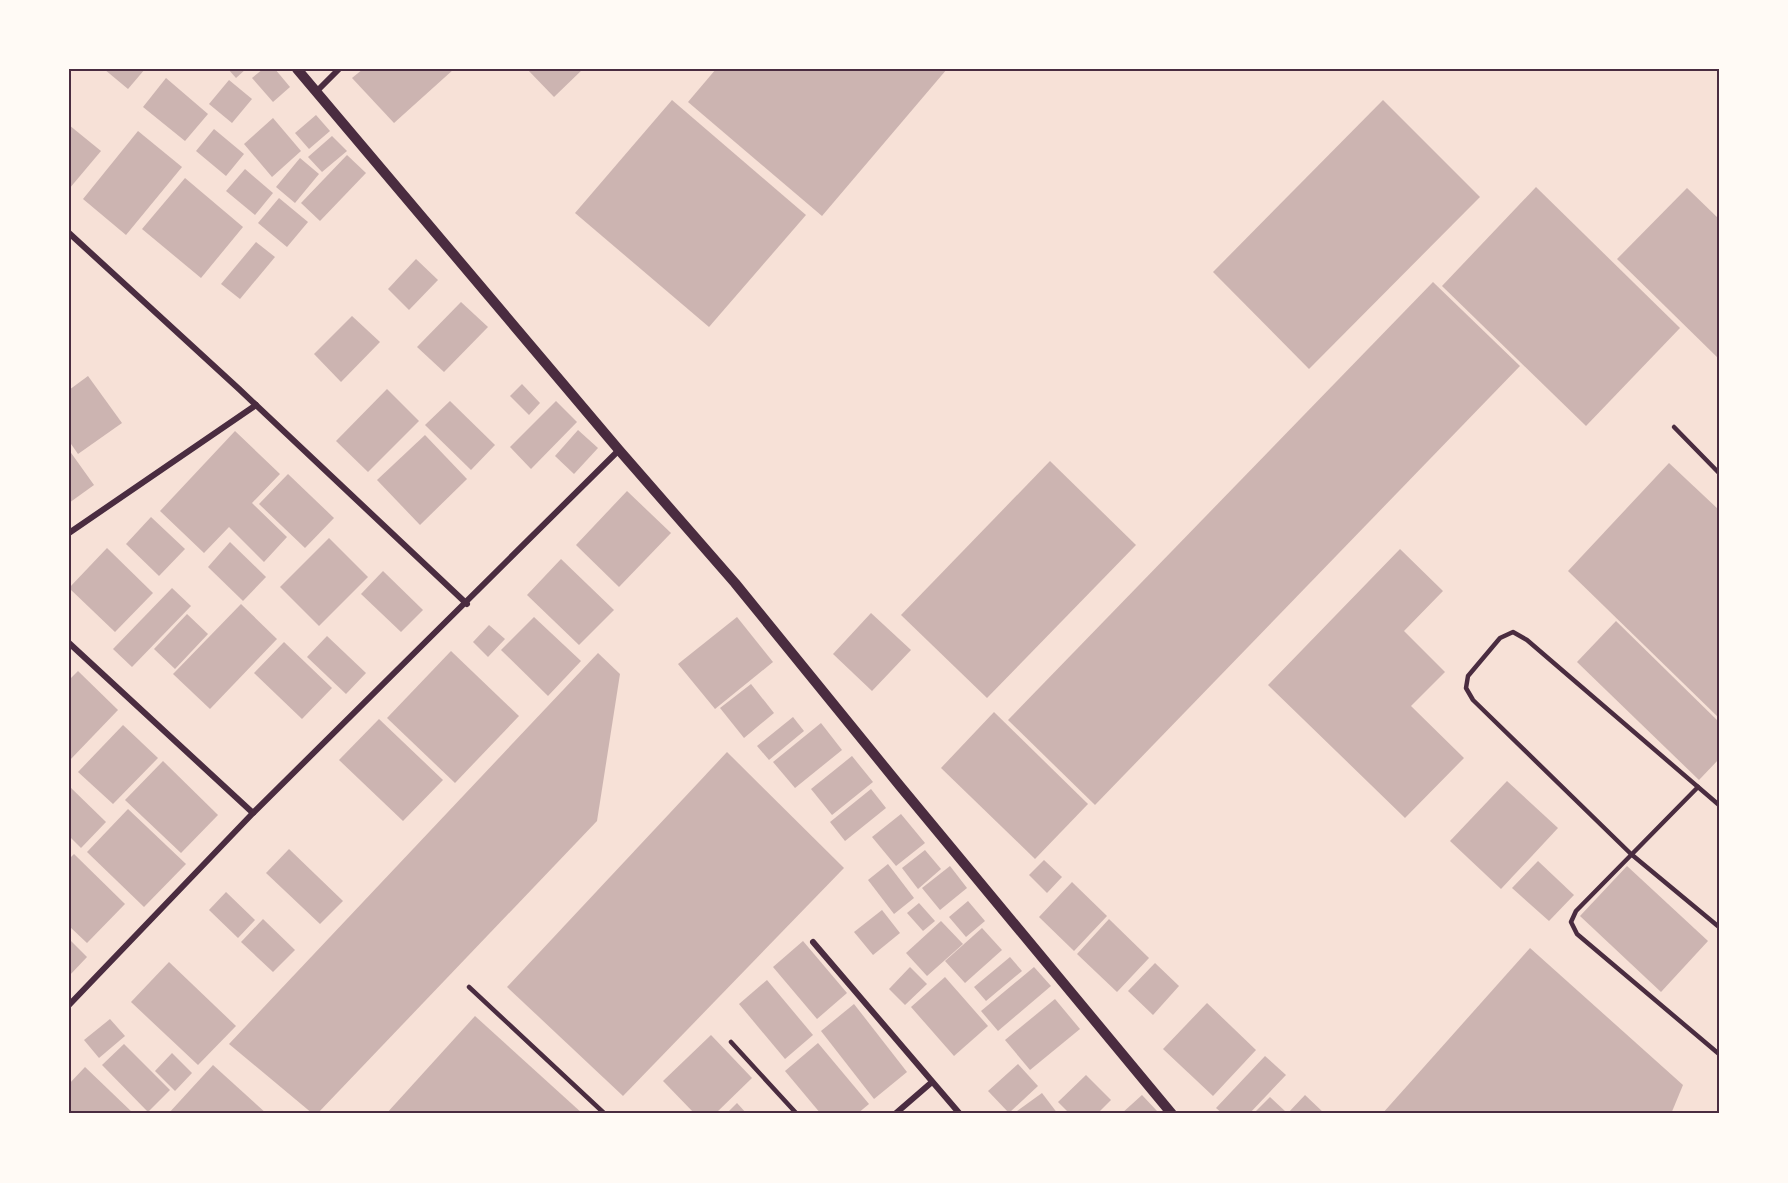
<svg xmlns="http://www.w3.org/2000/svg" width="1788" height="1183" font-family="Arial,sans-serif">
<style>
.building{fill:#ccb4b1}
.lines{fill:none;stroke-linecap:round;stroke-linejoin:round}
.service{stroke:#4a2c40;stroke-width:4.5}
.minor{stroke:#4a2c40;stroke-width:6}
.tertiary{stroke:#4a2c40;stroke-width:10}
.neatline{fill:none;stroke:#4a2c40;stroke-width:2}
</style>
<rect width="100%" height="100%" fill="#f7e1d7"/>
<!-- building -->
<g class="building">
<polygon points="104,69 145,69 128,89"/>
<polygon points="228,69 246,69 236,78"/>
<polygon points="263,69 275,69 290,87 273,102 252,78"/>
<polygon points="363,69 454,69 394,123 352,78"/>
<polygon points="527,69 583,69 554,97"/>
<polygon points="716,69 947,69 822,216 688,102"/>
<polygon points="166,78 208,114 185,141 143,107"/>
<polygon points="229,80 252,99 232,123 209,104"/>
<polygon points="672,100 806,215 709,327 575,213"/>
<polygon points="1383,100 1480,197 1309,369 1213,272"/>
<polygon points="316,115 330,131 309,149 295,133"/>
<polygon points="273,118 301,151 272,177 244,144"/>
<polygon points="69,125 101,151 69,189"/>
<polygon points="214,129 244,154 226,176 196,151"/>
<polygon points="138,131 182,167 126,235 83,199"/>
<polygon points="332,136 347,151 322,172 308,157"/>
<polygon points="347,155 366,173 320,221 301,203"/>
<polygon points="300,158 319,174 295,203 276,187"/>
<polygon points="245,169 273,193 255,215 226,191"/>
<polygon points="185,178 243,227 201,278 142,229"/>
<polygon points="1536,187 1680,328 1586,426 1442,286"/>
<polygon points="1687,188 1719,219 1719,359 1617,259"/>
<polygon points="279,198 308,222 287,247 258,223"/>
<polygon points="256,242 275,257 240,299 221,284"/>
<polygon points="416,259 438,280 409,310 388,289"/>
<polygon points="1433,282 1520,366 1095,805 1008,720"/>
<polygon points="461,302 488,327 444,372 417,347"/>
<polygon points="352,316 380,342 341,382 314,354"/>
<polygon points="88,376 122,423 78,454 69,441 69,390"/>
<polygon points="522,384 540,403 529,415 510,396"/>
<polygon points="387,389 419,421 368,472 336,441"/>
<polygon points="450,401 495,445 471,470 425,425"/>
<polygon points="556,401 577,422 531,469 510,447"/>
<polygon points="578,430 598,448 574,474 555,456"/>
<polygon points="235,431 280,474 252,503 287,537 264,562 229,527 204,553 160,511"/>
<polygon points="425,435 467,479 420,525 377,480"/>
<polygon points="69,450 94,485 69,503"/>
<polygon points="1050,461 1136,545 987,698 901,615"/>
<polygon points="1669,463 1719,510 1719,718 1568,571"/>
<polygon points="288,474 334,518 305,548 259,504"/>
<polygon points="627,491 671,533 619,587 576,545"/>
<polygon points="151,517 185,549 159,576 126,544"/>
<polygon points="329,538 368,577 319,626 280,587"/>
<polygon points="230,542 266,577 243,601 208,567"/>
<polygon points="107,548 153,593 115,632 69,588"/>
<polygon points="1400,549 1443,591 1404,631 1445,672 1411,706 1464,758 1405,818 1268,685"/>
<polygon points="561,559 614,610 579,645 527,595"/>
<polygon points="383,571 423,610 401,632 361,594"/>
<polygon points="172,588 191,606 132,667 113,649"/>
<polygon points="241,604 277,639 210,709 173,674"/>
<polygon points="871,613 911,650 872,691 833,654"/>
<polygon points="187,614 208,634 175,669 154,649"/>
<polygon points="534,617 581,661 548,696 501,650"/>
<polygon points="737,617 773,662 715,709 678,664"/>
<polygon points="1616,621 1719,722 1719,759 1699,780 1577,662"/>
<polygon points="489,625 505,639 488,657 473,642"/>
<polygon points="327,636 366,673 346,694 307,657"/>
<polygon points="284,642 332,688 302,719 254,673"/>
<polygon points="451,651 519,716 455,783 387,718"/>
<polygon points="598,653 620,674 597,821 317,1114 313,1114 229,1044"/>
<polygon points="78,671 118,710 69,761 69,680"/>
<polygon points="751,684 774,713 744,738 720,708"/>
<polygon points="994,712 1088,804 1035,859 941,768"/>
<polygon points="793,717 804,731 769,760 757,746"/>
<polygon points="379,719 443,780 403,821 339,760"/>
<polygon points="821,723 842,750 795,788 773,762"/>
<polygon points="123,725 158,758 113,804 78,772"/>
<polygon points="727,752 844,868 623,1096 507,987"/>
<polygon points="852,756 873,782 832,815 811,789"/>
<polygon points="163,761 218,815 181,853 125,800"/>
<polygon points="1507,781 1558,828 1501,889 1450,841"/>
<polygon points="69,786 106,822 81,848 69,836"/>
<polygon points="871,789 886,808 845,841 830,822"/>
<polygon points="128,809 186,864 144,907 87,852"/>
<polygon points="901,814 925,843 896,866 872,837"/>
<polygon points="289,849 343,901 320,924 266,873"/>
<polygon points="925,850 941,869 918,889 902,868"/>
<polygon points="74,854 125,904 87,943 69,926 69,859"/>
<polygon points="1044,860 1062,877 1047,893 1029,875"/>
<polygon points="1538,861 1574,895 1549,921 1512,888"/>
<polygon points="888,864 914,898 894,914 868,880"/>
<polygon points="950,866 967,888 940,910 922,888"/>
<polygon points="1627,866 1708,941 1661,992 1580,916"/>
<polygon points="1072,882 1107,916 1074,951 1039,917"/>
<polygon points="226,892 255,920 238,938 209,910"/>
<polygon points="968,901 985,921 966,937 949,917"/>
<polygon points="919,903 935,921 923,931 907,913"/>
<polygon points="882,910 900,933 873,955 854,932"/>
<polygon points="263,919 295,950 273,972 241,942"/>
<polygon points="1109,919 1149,958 1117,992 1077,954"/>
<polygon points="941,921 963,944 927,976 906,953"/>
<polygon points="982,928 1002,950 965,983 945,961"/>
<polygon points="69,939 87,957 69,976"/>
<polygon points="803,941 847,993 817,1019 773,967"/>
<polygon points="1530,948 1683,1085 1671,1114 1382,1114"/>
<polygon points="1010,957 1022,971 986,1001 974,987"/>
<polygon points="169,962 236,1026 198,1065 131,1002"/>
<polygon points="1155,963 1179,986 1153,1015 1128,991"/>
<polygon points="910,967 927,984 905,1005 889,989"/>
<polygon points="1034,967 1051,986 998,1031 981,1011"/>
<polygon points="945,977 988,1026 954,1056 911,1007"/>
<polygon points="767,980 813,1035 785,1059 739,1004"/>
<polygon points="1055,999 1080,1029 1030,1070 1005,1040"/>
<polygon points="1207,1003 1256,1050 1213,1096 1163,1049"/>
<polygon points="854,1004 907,1072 874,1099 821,1031"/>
<polygon points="475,1016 583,1114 386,1114"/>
<polygon points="110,1019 125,1036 99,1058 84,1040"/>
<polygon points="711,1035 752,1078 715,1114 695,1114 663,1081"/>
<polygon points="818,1043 869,1104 857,1114 821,1114 785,1071"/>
<polygon points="124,1044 170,1090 148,1112 102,1065"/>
<polygon points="172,1053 192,1073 175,1091 155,1071"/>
<polygon points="1265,1056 1286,1075 1249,1114 1223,1114 1216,1108"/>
<polygon points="1018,1064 1038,1086 1009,1113 988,1091"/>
<polygon points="213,1065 267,1114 168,1114"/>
<polygon points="85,1067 134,1114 69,1114 69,1084"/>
<polygon points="1086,1075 1111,1100 1097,1114 1070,1114 1058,1102"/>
<polygon points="1042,1093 1058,1114 1013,1114"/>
<polygon points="1142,1095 1157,1111 1154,1114 1121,1114"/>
<polygon points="1305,1095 1325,1114 1287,1114"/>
<polygon points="1270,1097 1286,1112 1285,1114 1253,1114"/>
<polygon points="737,1103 747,1114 726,1114"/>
</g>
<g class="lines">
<!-- service -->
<g class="service">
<polyline points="1674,427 1719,473"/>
<polyline points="1698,787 1576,911 1571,922 1577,934 1719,1054"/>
<polyline points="1719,805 1527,640 1513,632 1500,638 1468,676 1466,688 1473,700 1631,854 1719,927"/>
<polyline points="469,987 605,1114"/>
<polyline points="731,1042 797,1114"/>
</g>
<!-- minor -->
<g class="minor">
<polyline points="316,92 339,69"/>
<polyline points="69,233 239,389 467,604"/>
<polyline points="69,533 256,405"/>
<polyline points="69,643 253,813"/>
<polyline points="813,942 960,1114"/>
<polyline points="69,1005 253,813 619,450"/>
<polyline points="895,1114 932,1082"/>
</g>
<!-- tertiary -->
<polyline class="tertiary" points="297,69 619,450 735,583 900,786 1172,1114"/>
</g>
<!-- border -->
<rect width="1788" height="1183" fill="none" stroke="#fffaf5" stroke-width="141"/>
<rect x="70" y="70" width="1648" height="1042" class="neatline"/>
</svg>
